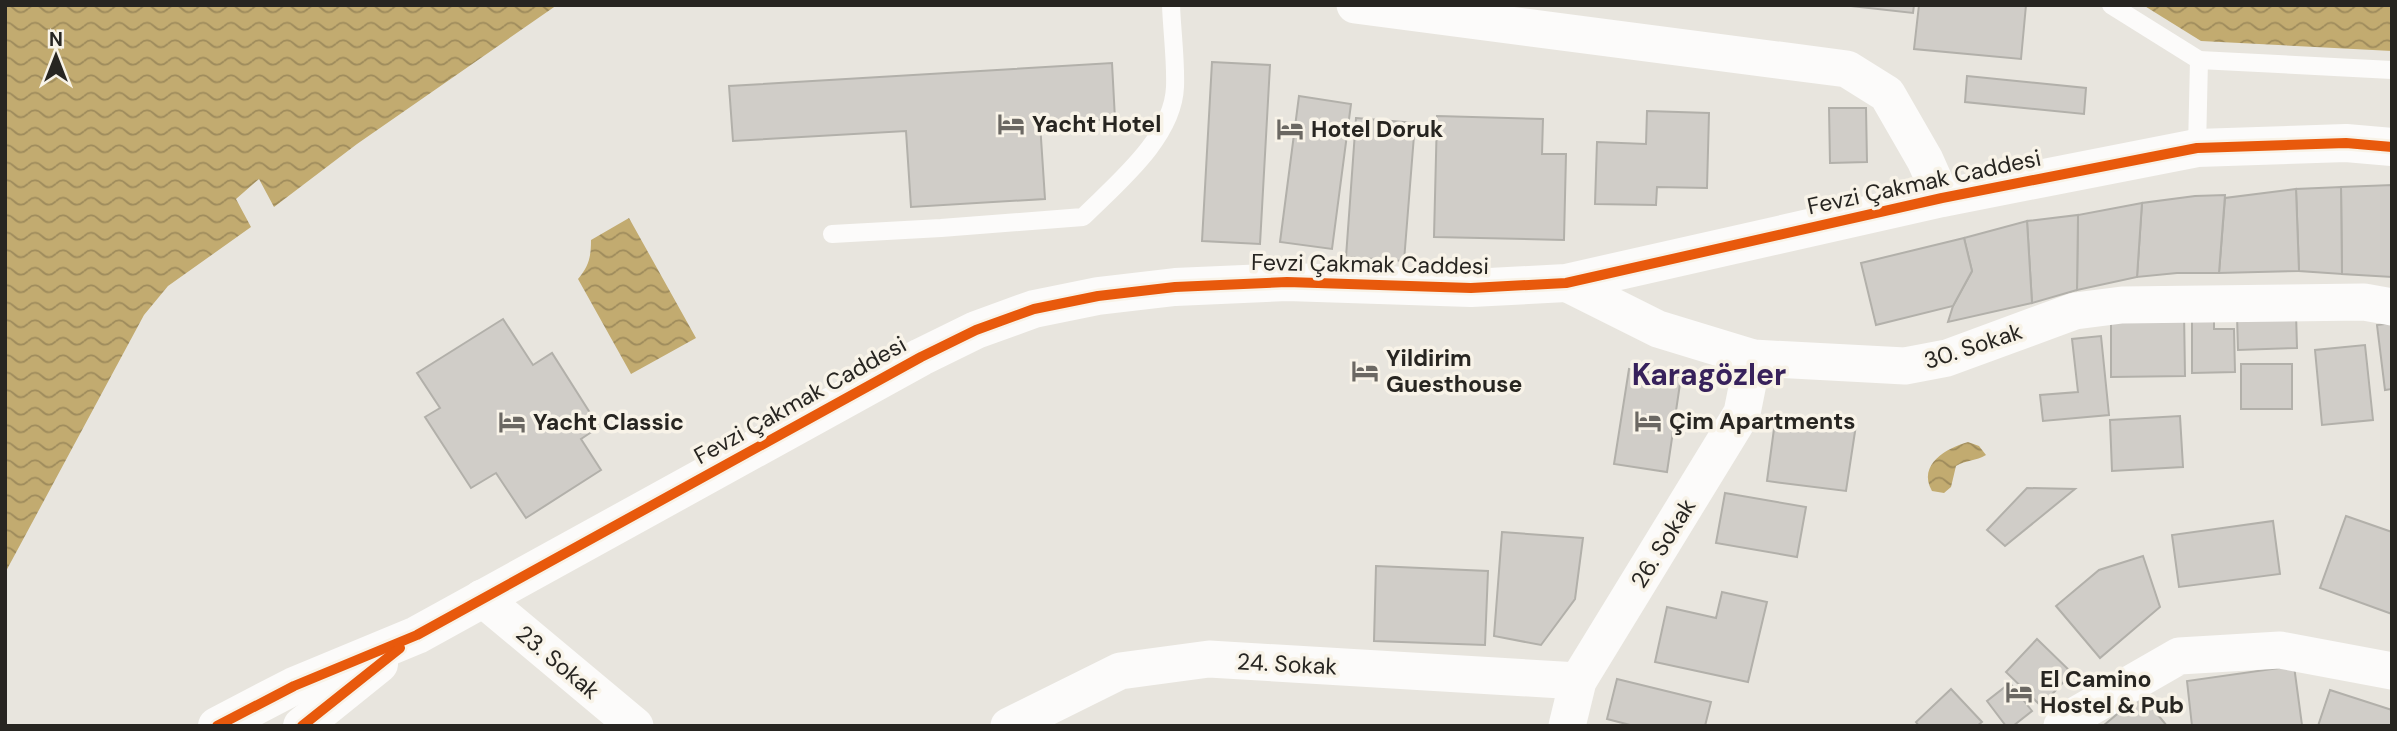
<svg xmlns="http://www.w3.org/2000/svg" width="2397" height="731" font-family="'DM Sans',sans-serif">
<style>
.water{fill:url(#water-waves)}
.building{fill:#d0cdc8;stroke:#b2b0aa;stroke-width:2}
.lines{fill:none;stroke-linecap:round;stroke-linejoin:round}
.service{stroke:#fcfbfa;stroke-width:18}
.minor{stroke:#fcfbfa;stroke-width:37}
.tertiary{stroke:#fcfbfa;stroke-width:38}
.cycleway-casing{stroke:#f8f3e8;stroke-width:15}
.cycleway{stroke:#e8590c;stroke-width:10}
.labels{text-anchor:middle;stroke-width:7;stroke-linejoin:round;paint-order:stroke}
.poi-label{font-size:23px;font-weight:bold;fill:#272521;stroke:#f8f3e8;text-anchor:start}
.street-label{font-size:23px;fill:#272521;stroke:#f8f3e8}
.district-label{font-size:30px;font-weight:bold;fill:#37215b;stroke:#f8f3e8}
</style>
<defs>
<pattern id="water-waves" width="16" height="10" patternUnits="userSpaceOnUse" patternTransform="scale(1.75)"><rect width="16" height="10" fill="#c2ab70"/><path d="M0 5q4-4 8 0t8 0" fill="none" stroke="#9e8b5c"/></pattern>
</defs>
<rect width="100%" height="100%" fill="#e8e5de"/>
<!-- water -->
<g class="water">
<polygon points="5,5 557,5 357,144 274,207 259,179 236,199 251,227 168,286 144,315 5,573"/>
<polygon points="2143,5 2392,5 2392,51 2201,41"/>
<path d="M629,218l67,120 -65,36 -53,-95c11,-13 13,-22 13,-39z"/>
<path d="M1968,442l11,4 7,9c-10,6 -20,5 -30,11l-5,21 -7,6 -12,-2c-15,-27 15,-43 36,-49z"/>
</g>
<!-- building -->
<g class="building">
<polygon points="1842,5 1914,5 1913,13"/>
<polygon points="1919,5 2026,5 2021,59 1914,49"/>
<polygon points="1212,62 1270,65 1260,244 1202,241"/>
<polygon points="1112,63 1115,119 1040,123 1045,199 911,207 906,131 733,141 729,86"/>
<polygon points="1967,76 2086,88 2084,114 1965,102"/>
<polygon points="1299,96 1351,104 1332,249 1280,242"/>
<polygon points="1829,108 1866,108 1867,162 1830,163"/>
<polygon points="1647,111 1709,113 1707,188 1657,187 1656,205 1595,204 1597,142 1646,144"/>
<polygon points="1437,116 1543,119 1542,154 1566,154 1564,240 1434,237"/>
<polygon points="1356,118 1415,123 1404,261 1346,257"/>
<polygon points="2392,185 2392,277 2342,274 2341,187"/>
<polygon points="2341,187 2342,274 2299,271 2296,189"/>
<polygon points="2296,189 2299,271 2219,273 2225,198"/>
<polygon points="2225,195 2219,273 2177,273 2137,277 2142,203 2195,196"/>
<polygon points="2142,203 2137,277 2077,290 2078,215"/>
<polygon points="2078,215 2077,290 2032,303 2027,221"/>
<polygon points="2027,221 2032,303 1948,322 1953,306 1972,271 1964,238"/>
<polygon points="1964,238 1972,271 1953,306 1876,325 1861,263"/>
<polygon points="2184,311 2185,376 2111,377 2111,312"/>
<polygon points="2296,313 2297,348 2238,350 2237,315"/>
<polygon points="2192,316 2214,316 2214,329 2234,329 2235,372 2192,373"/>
<polygon points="503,319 533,365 552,353 599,427 581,439 601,470 526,518 496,473 471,488 425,417 440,408 417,373"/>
<polygon points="2392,323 2392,389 2385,390 2377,325"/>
<polygon points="2101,336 2109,415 2043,421 2040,395 2078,392 2072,339"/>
<polygon points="2365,345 2373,420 2322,425 2315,350"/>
<rect x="2241" y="364" width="51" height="45"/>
<polygon points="1629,369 1681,377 1667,472 1614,464"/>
<polygon points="1776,414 1856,425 1846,491 1767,481"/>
<polygon points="2180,416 2183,467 2112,471 2110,420"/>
<polygon points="2027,488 2075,489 2005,546 1987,530"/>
<polygon points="1725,493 1806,507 1797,557 1716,543"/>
<polygon points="2346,516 2392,532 2392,614 2320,588"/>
<polygon points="2273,521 2280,574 2179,587 2172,535"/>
<polygon points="1502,532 1583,538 1575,599 1541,645 1494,636"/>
<polygon points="2143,556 2160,607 2100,658 2056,606 2099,570"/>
<polygon points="1376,566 1488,571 1485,645 1374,641"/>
<polygon points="1722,592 1767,602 1748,682 1655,662 1667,607 1716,618"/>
<polygon points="2037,639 2072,673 2041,706 2006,672"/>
<polygon points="2294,666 2302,725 2192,726 2187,681"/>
<polygon points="1617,679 1711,702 1705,726 1634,726 1607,719"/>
<polygon points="2010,683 2032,711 2013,726 2006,726 1987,701"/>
<polygon points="1951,689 1982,722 1977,726 1919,726 1916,722"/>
<polygon points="2330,690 2392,710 2392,726 2318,726"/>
<polygon points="2141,694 2167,726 2103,726"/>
</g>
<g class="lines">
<!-- service -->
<g class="service">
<polyline points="2111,5 2199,60 2197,148"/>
<polyline points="2199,60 2392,70"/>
<path d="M832,234l109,-6 142,-11c34,-34 90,-79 92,-130 1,-27 -3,-55 -4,-82"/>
</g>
<!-- minor -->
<g class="minor">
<polyline points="1355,5 1847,69 1887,94 1925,160 1942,198"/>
<polyline points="1566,283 1658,329 1753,358 1905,366 1947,358 2075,311 2122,305 2364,302 2392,307"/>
<polyline points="482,598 635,726"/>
<polyline points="1009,726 1120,671 1209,659 1578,681"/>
<polyline points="1567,726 1578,681 1742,413 1753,358"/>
<polyline points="2062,726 2078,714 2179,656 2280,650 2392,671"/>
</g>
<!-- tertiary -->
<g class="tertiary">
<polyline points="217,726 294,686 417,635 921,357 976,330 1034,309 1098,296 1175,287 1287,282 1471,288 1566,283 1942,198 2197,148 2346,143 2392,147"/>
<polyline points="302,726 379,664"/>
</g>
<defs>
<g id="cycleway">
<polyline points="217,726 294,686 417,635 921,357 976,330 1034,309 1098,296 1175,287 1287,282 1471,288 1566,283 1942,198 2197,148 2346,143 2392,147"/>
<polyline points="302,726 400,648"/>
</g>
</defs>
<!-- cycleway casing -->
<use href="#cycleway" class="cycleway-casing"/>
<!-- cycleway -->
<use href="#cycleway" class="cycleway"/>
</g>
<!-- icons -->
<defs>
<symbol id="hotel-bare" viewBox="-9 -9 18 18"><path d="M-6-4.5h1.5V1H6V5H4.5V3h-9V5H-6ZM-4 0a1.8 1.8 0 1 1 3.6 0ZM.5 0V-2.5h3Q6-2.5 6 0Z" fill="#6b6863" stroke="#f8f3e8" stroke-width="2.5" paint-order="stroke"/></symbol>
</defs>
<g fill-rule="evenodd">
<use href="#hotel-bare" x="992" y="105" width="38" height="38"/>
<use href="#hotel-bare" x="1271" y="110" width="38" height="38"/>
<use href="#hotel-bare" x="1346" y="352" width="38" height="38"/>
<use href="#hotel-bare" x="1629" y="402" width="38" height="38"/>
<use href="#hotel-bare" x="493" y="403" width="38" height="38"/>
<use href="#hotel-bare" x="2000" y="673" width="38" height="38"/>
</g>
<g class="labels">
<!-- poi labels -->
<g class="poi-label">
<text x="1032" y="132">Yacht Hotel</text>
<text x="1311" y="137">Hotel Doruk</text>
<text x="1386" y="366">Yildirim<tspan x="1386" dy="26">Guesthouse</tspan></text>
<text x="1669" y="429">Çim Apartments</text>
<text x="533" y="430">Yacht Classic</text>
<text x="2040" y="687">El Camino<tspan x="2040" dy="26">Hostel &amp; Pub</tspan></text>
</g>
<!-- street labels -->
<g class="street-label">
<text transform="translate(1924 182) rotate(-12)" y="8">Fevzi Çakmak Caddesi</text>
<text transform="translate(1370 264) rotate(1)" y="8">Fevzi Çakmak Caddesi</text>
<text transform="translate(1973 346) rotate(-18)" y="8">30. Sokak</text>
<text transform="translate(800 400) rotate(-29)" y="8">Fevzi Çakmak Caddesi</text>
<text transform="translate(1663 543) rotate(-58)" y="8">26. Sokak</text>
<text transform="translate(558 662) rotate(40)" y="8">23. Sokak</text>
<text transform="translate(1287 664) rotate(3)" y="8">24. Sokak</text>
</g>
<!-- district labels -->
<g class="district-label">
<text x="1709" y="385">Karagözler</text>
</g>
</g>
<!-- border -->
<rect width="2397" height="731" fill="none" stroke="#272521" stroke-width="14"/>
<!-- north arrow -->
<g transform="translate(56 56)" stroke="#f8f3e8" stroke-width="5" paint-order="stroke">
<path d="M0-5L12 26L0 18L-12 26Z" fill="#272521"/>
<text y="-10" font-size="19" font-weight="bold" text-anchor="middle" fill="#272521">N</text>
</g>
</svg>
